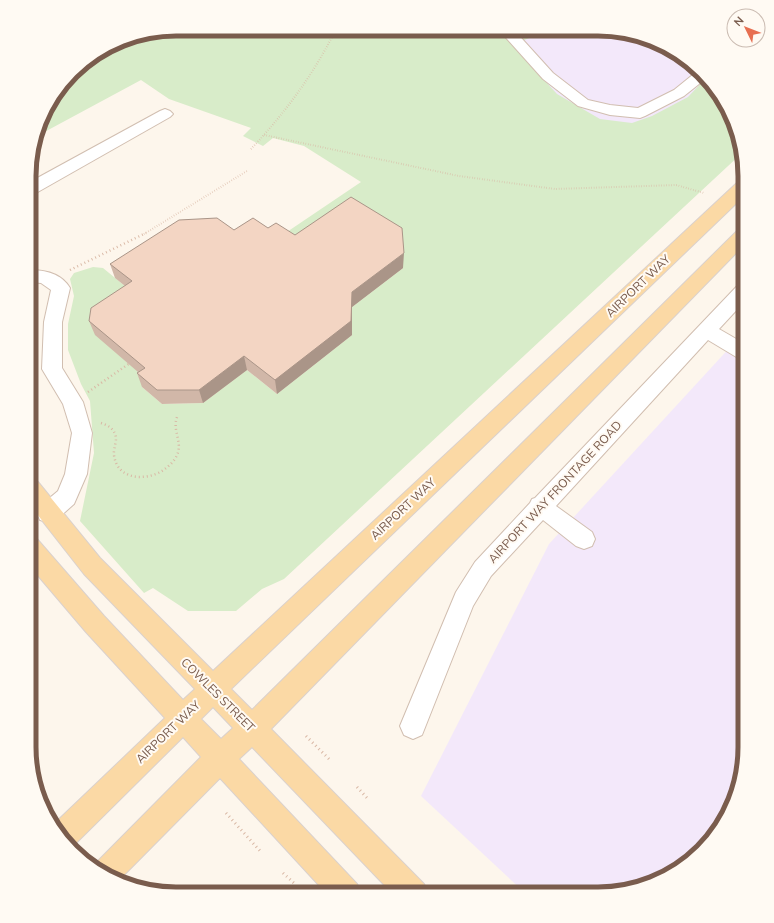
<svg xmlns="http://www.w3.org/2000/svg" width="774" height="923" font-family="Mulish,sans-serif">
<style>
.education{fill:#f3e8fa}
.green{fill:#d8ecc9}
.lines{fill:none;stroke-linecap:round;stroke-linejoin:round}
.minor-casing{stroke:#d1beb0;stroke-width:2}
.major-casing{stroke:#dad1cd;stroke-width:2}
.path-far2{stroke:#d9b8a5;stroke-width:2;stroke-dasharray:0.5 2;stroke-linecap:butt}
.path-far1{stroke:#d9b8a5;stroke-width:2.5;stroke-dasharray:1 3;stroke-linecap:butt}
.path{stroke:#d9b8a5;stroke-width:3;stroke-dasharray:1 3.5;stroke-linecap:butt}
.minor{fill:#fff;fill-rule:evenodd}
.major{fill:#fbd9a5;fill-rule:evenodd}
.wall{fill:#d1b7a8}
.shaded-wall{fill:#aa9588}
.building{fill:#f3d5c3;stroke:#aa9588}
.labels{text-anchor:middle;stroke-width:4;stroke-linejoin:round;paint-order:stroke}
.street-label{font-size:12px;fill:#7a5c4d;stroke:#fffaf3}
.rim{fill:none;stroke:#7a5c4d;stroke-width:5}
</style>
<rect width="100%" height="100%" fill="#fdf6ec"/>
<!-- education -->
<g class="education">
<polygon points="472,30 617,30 679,54 710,87 592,184"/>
<polygon points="745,331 745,756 725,820 671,874 607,894 526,894 421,796 549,544"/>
</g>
<!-- green -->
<polygon class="green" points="176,29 549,30 512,45 557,94 600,119 632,123 652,116 688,97 704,80 725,103 740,138 742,153 284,579 262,589 236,611 188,611 153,588 144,593 80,521 94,453 90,401 81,384 68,350 68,324 74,296 70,279 74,273 93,267 103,268 137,296 150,344 142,387 162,404 203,403 247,370 277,394 352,335 352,307 403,268 296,250 278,238 361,182 304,146 273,138 263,146 243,136 251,128 169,99 141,80 37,136 49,103 79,65 129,37"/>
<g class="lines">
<defs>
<g id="minor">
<polygon points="499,30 514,30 553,73 588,100 610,105 638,108 674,90 695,73 697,72 704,80 684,96 645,116 640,118 610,115 578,106 543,79"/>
<polygon points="165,109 170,111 173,114 170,117 36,193 30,194 30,182 160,111"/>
<path d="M30,270c15,0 32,4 40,18l-8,34v46l21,34 9,31 -5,41 -13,30 -18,16 -8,2 -8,-2 -3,-7 3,-7 18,-15 7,-17 7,-41 -9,-29 -21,-35 2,-47 7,-32 -10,-7 -11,-1z"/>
<polygon points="745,283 745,301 719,329 745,344 745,360 738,358 708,340 556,506 592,532 595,539 592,546 584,549 576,546 543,520 491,576 473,606 422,735 413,739 404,735 400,726 456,592 475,562 530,503 532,499 535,498 739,284"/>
</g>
<path id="major" d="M745,179v16l-514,494 21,21 487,-481 6,-2v17l-474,485 153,155 5,10h-36l-141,-147 -13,12 118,125 5,10h-35l-107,-116 -99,100 -26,-9 -1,-1 2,-5 105,-106 -18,-20 -110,109 -20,-21 112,-107 -79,-86 -57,-67v-29l8,3 67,77 79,84 12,-11 -111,-115 -54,-69v-25l8,2 62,76 113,113 526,-490zM213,707l20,21 -12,11 -20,-20z"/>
</defs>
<!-- minor casing -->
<use href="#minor" class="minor-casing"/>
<!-- major casing -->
<use href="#major" class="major-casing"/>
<!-- path-far2 -->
<g class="path-far2">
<polyline points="117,44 180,29"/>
<polyline points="264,135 459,176 555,189 676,185 704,193"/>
<path d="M251,149c34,-36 63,-75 85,-120"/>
<polyline points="144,234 247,171"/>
</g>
<!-- path-far1 -->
<g class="path-far1">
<polyline points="70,270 146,233"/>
<polyline points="88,392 130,363"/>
<path d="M101,423c6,2 12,5 14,11 3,6 -2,14 -1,21 3,25 31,26 48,16 6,-4 12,-9 15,-16 6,-13 -5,-24 0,-38"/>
</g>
<!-- path -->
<g class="path">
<polyline points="306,736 330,760"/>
<polyline points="357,787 368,799"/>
<polyline points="226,813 261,852"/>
<polyline points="283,873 295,884"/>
</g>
<!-- minor -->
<use href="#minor" class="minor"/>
<!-- major -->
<use href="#major" class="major"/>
</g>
<!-- wall -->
<polygon class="wall" points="268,228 295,235 403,268 352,307 352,335 277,394 247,370 203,403 162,404 142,387 137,373 138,372 95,335 89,321 125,286 115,278 110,264 234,230"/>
<!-- shaded-wall -->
<g class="shaded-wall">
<polygon points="404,253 403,268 352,307 352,335 277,394 275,380 352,292"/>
<polygon points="244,356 247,370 203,403 199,390"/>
</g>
<!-- building -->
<polygon class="building" points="351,197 402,228 404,253 352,292 351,321 275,380 244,356 199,390 157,390 137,373 145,368 89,321 91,308 132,281 110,264 179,220 217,218 234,230 253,218 268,228 276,223 295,235"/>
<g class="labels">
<!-- street labels -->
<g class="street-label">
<text transform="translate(638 286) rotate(-44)" y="4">AIRPORT WAY</text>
<text transform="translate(555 492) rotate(-47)" y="4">AIRPORT WAY FRONTAGE ROAD</text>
<text transform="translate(403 509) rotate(-43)" y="4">AIRPORT WAY</text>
<text transform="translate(218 695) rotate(45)" y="4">COWLES STREET</text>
<text transform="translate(168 732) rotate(-44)" y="4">AIRPORT WAY</text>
</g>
</g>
<!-- crop -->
<path d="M0 0H774V923H0ZM176 36H598A140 140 0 0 1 738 176V747A140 140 0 0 1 598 887H176A140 140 0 0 1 36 747V176A140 140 0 0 1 176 36Z" fill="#fffaf3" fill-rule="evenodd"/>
<path class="rim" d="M176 36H598A140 140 0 0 1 738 176V747A140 140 0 0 1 598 887H176A140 140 0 0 1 36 747V176A140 140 0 0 1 176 36Z"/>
<!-- north arrow -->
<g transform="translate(746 28) rotate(313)"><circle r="19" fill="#fffaf3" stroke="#cabbb1"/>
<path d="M0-3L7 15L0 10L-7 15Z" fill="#e76f51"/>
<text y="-6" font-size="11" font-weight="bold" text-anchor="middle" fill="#7a5c4d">N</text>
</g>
</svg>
